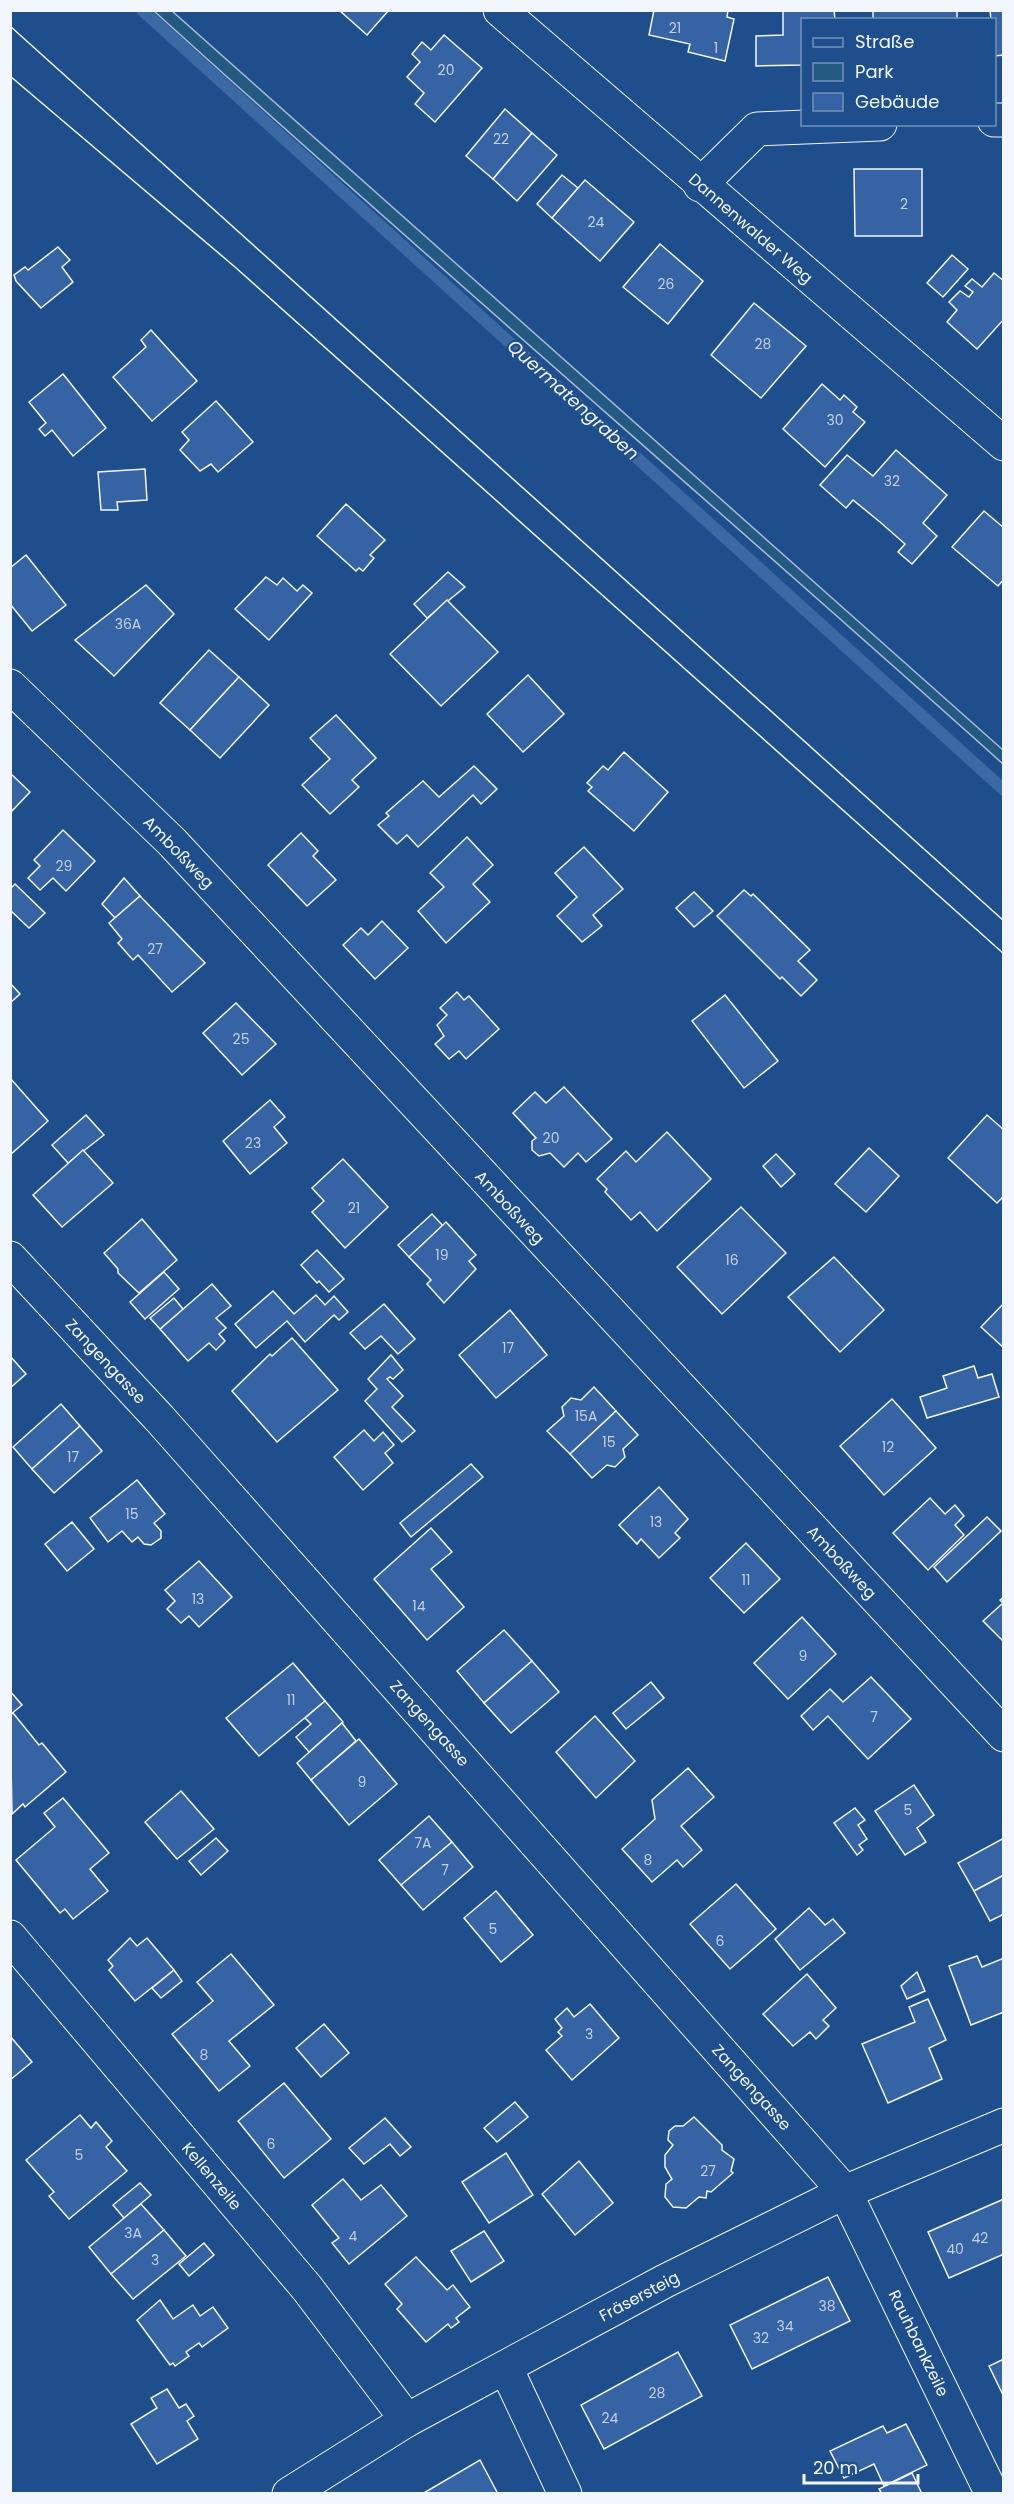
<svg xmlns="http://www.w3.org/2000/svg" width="1014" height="2504" font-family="Poppins,sans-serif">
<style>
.green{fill:#245a82;stroke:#a8bbd7;stroke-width:1.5}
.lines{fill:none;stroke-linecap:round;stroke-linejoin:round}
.stream{stroke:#3b69a3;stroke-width:12}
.building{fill:#3563a3;stroke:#f2f6ff;stroke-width:1.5}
.minor-casing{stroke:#f2f6ff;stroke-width:35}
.minor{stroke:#1f4e8c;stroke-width:33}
.tram{stroke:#f2f6ff;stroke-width:1.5}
.labels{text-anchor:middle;stroke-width:4.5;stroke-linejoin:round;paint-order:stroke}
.number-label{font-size:14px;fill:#c3d1e8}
.street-label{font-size:16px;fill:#f2f6ff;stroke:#1f4e8c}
.water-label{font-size:18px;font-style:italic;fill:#f2f6ff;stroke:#1f4e8c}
</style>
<rect width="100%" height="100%" fill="#1f4e8c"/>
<!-- green -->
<path class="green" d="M154,11h18l831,739v14c-282,-253 -569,-499 -849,-753z"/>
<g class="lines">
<!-- stream -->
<polyline class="stream" points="142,10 1004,790"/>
</g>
<!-- building -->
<g class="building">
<polygon points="339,10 389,10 367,35"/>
<polygon points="654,10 728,10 727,17 734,19 725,61 688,52 690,44 649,35"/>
<polygon points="783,10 834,10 835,20 802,20 802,65 756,66 756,36 783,35"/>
<rect x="873" y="10" width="84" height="10"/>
<polygon points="990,10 1004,10 1004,55 994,56 994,20 991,20"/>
<polygon points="444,35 482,68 435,122 415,104 424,93 407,77 420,62 412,54 422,42 431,50"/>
<polygon points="505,109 532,133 493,179 466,156"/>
<polygon points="532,133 557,155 517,201 493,179"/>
<polygon points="854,169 922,169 922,236 855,236"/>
<polygon points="562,175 578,188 552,218 537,204"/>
<polygon points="585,180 634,222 600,261 552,218"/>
<polygon points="660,244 703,281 668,324 623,287"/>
<polygon points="58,247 70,260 62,267 73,282 41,308 16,281 14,275 25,267 28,270"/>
<polygon points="952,255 968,269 943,297 927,283"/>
<polygon points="994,273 1004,281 1004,319 977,349 947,322 957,310 949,302 960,291 969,297 973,292 965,286 972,279 982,287"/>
<polygon points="754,303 806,346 761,398 711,355"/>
<polygon points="151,330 197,381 152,421 113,377 146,347 141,340"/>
<polygon points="63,374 106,428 73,456 52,430 45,436 39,429 46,423 29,402"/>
<polygon points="822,384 840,400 844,395 857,407 853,412 865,422 825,467 783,429"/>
<polygon points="216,401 253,442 218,472 211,464 200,471 180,450 189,440 182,432"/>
<polygon points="896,450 947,495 923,523 937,536 912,564 898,552 905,544 880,522 853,500 846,508 820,485 847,455 873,476"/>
<polygon points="145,469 147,500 117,502 118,510 101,510 98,472"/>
<polygon points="346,504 385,540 370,555 374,558 363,571 359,568 356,571 317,536"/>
<polygon points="984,511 1004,528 1004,579 998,586 952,547"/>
<polygon points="26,555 66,605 32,631 10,604 10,568"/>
<polygon points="448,572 465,587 427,618 414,604"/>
<polygon points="266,577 277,585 283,578 297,591 303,585 312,593 269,640 235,609"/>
<polygon points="146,585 174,614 114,676 75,640"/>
<polygon points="447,600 498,652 441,706 390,654"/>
<polygon points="209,650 239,677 190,730 160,703"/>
<polygon points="528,675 564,714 523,752 487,714"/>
<polygon points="239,677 269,705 220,758 190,730"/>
<polygon points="336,715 376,758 352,780 359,787 330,814 302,785 330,759 310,738"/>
<polygon points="624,752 668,792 634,831 588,791 592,787 587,783 603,766 608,770"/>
<polygon points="474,766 497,789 481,804 473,795 418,847 407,835 397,844 378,825 389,816 386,813 423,781 439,797"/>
<polygon points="10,773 30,792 10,813"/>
<polygon points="63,830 95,861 66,891 53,878 40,890 28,878 40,866 34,860"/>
<polygon points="301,833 318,851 313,856 336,880 307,906 268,865"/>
<polygon points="467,837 493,865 473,884 490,902 446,943 418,911 444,887 430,873"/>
<polygon points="584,847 623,889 593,915 602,926 582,942 557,916 577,897 555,873"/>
<polygon points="124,878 140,896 115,918 102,904"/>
<polygon points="15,884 45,913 29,928 10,910 10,889"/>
<polygon points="744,890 751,896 753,894 810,950 798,961 817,980 801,996 782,977 780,979 717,916"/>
<polygon points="694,892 713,911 694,927 676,908"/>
<polygon points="140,896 205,963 172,992 138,955 133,960 118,943 122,939 109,923"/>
<polygon points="382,921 408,948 375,979 343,945 361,928 368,935"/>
<polygon points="10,983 20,994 10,1003"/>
<polygon points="457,992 464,1000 469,996 499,1029 466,1059 459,1051 449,1059 435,1044 444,1036 437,1025 447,1015 440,1008"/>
<polygon points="725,995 778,1061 744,1088 692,1021"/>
<polygon points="236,1003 276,1044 242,1075 203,1033"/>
<polygon points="10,1078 48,1121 10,1155"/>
<polygon points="564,1087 612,1139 586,1162 578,1153 564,1167 550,1153 539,1156 532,1150 532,1141 536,1138 513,1113 535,1092 546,1103"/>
<polygon points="270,1100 285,1117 274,1127 287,1143 250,1174 223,1141"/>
<polygon points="86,1115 104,1135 68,1163 52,1145"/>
<polygon points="987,1115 1004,1130 1004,1196 997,1203 948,1158"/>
<polygon points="667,1132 711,1179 657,1231 640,1212 631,1220 605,1192 607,1189 597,1179 626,1151 636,1162"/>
<polygon points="869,1148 899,1176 866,1212 835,1184"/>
<polygon points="83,1150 113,1183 62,1227 33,1195"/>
<polygon points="776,1154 795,1174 781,1187 763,1166"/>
<polygon points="343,1159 388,1207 345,1248 312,1212 324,1201 312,1188"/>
<polygon points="741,1207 786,1253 722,1314 677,1267"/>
<polygon points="432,1214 443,1226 409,1257 398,1245"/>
<polygon points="142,1219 177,1260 139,1293 118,1273 118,1269 104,1253"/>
<polygon points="446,1222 476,1255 469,1261 476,1269 444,1303 427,1284 431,1280 409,1257"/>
<polygon points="317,1250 344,1279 329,1292 319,1281 317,1283 301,1265"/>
<polygon points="834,1257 884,1310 840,1352 788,1297"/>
<polygon points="164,1272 179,1289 145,1319 130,1302"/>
<polygon points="212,1284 231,1306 216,1318 226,1328 219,1334 225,1341 216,1350 209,1343 188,1361 160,1329"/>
<polygon points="273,1291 294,1314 316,1295 325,1305 334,1296 348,1312 339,1320 334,1315 305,1342 287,1321 256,1348 235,1324"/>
<polygon points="174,1298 183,1309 160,1329 150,1318"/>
<polygon points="1004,1303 1004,1348 981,1327"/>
<polygon points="384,1304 415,1339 398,1354 381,1336 365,1349 350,1333"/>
<polygon points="510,1310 547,1355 496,1398 459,1355"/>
<polygon points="292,1338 338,1390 277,1442 232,1391 270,1354 272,1356"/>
<polygon points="391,1355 403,1370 393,1379 390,1377 387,1379 403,1396 392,1407 415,1431 402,1442 365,1401 377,1389 368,1379"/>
<polygon points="10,1356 26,1374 10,1388"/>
<polygon points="974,1366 978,1378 992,1374 999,1397 927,1418 920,1397 947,1388 943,1376"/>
<polygon points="594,1387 616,1411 570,1454 547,1431 564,1416 562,1407 571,1398 581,1400"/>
<polygon points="892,1399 936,1448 884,1495 840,1446"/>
<polygon points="61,1404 80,1426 32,1469 13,1447"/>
<polygon points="616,1411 638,1435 623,1449 625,1457 615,1467 607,1465 592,1478 570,1454"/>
<polygon points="80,1426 102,1451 54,1493 32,1469"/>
<polygon points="364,1430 374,1441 383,1432 394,1445 385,1453 393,1463 363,1490 334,1457"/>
<polygon points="471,1464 483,1477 411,1537 400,1523"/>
<polygon points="137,1480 165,1514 154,1523 161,1531 161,1538 151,1545 144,1544 138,1537 132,1542 122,1531 108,1542 90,1518"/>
<polygon points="659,1487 688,1519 675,1533 680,1538 659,1558 641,1539 637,1544 619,1525"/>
<polygon points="930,1498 945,1514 955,1505 964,1516 955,1525 964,1535 928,1570 893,1533"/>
<polygon points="987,1517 1001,1531 947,1582 934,1567"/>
<polygon points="72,1522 94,1549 67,1571 45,1544"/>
<polygon points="431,1528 452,1552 431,1569 464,1607 427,1640 374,1579"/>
<polygon points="746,1543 780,1579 744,1613 710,1578"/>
<polygon points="199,1561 232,1597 199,1627 189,1616 181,1623 167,1609 175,1601 165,1590"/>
<polygon points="1004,1597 1004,1642 983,1621 1003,1603 1000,1600"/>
<polygon points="802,1617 836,1654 788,1699 754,1663"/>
<polygon points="504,1630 532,1661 484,1703 457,1671"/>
<polygon points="532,1661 559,1692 511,1733 484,1703"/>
<polygon points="293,1663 325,1701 259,1756 226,1718"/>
<polygon points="871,1677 911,1719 868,1759 828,1716 813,1730 801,1716 830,1689 843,1702"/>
<polygon points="651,1682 664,1698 626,1729 613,1713"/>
<polygon points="10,1691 22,1705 10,1715"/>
<polygon points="325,1701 343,1722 309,1752 296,1737 311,1724 305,1718"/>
<polygon points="13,1713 39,1745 42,1743 66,1772 25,1807 23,1804 12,1814 10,1715"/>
<polygon points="595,1716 635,1761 596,1798 556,1752"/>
<polygon points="342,1723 356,1741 311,1780 297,1763"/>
<polygon points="359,1739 397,1784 349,1825 311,1780"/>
<polygon points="688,1768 714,1797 681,1826 702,1850 683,1867 677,1860 652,1882 622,1849 655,1819 652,1800"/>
<polygon points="914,1785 934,1815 917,1828 926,1842 905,1855 875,1811"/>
<polygon points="181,1791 214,1829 177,1859 145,1822"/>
<polygon points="63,1798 109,1853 90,1869 108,1891 73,1919 65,1909 60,1913 16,1860 55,1827 44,1813"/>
<polygon points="855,1808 865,1820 858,1825 867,1839 859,1845 863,1850 857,1855 834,1823"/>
<polygon points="429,1816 452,1842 401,1885 379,1860"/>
<polygon points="216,1838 228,1851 201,1875 189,1861"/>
<polygon points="1004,1838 1004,1875 974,1891 958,1863"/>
<polygon points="452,1842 473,1867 423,1910 401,1885"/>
<polygon points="1004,1875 1004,1914 990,1921 974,1891"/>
<polygon points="736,1884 776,1929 730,1969 690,1924"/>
<polygon points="496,1891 533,1935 501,1962 464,1918"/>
<polygon points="809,1908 825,1925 833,1919 845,1933 800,1970 775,1939"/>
<polygon points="130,1938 137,1946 147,1938 174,1970 135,2001 109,1970 113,1966 108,1960"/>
<polygon points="231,1954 274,2005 229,2041 250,2066 219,2091 172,2034 213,2001 197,1982"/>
<polygon points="977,1956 982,1967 1004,1958 1004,2012 971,2025 949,1966"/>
<polygon points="174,1970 182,1981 161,1998 152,1988"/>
<polygon points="917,1972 925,1991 907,1999 901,1986"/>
<polygon points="807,1974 836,2008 823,2020 829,2026 816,2039 810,2032 793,2046 763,2014"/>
<polygon points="928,1999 946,2040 929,2048 942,2079 888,2103 862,2044 915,2022 909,2007"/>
<polygon points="590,2004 619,2038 572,2080 546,2050 562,2036 558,2032 562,2028 555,2019 567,2008 574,2017"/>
<polygon points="324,2024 349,2053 321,2077 296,2048"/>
<polygon points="10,2036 32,2062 10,2080"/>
<polygon points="284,2083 331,2139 284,2178 238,2121"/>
<polygon points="515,2102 528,2117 497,2142 484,2128"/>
<polygon points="80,2115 91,2128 96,2122 112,2141 106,2147 127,2171 69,2219 49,2196 54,2192 26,2160"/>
<polygon points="694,2117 722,2145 722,2150 734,2159 731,2171 733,2173 711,2192 707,2191 706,2198 699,2197 686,2208 673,2207 665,2197 666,2184 672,2179 665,2167 665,2155 673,2145 668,2140 669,2131 675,2126 683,2126"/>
<polygon points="385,2118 411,2147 400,2156 390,2144 364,2164 349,2148"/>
<polygon points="506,2153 533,2195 489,2223 462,2182"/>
<polygon points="579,2161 613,2203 575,2235 542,2194"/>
<polygon points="343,2179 361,2200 381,2185 407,2216 349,2264 332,2243 339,2238 312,2205"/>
<polygon points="140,2183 151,2195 124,2218 113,2205"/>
<polygon points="1004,2199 1004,2254 949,2278 928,2232"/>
<polygon points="141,2204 164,2230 111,2274 89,2247"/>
<polygon points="164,2230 186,2256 133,2299 111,2274"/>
<polygon points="484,2231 504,2261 471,2282 451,2251"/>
<polygon points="204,2243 214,2255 189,2276 179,2264"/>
<polygon points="416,2257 447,2290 453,2285 470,2307 456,2318 459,2322 451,2328 448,2324 426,2342 397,2309 402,2304 385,2284"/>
<polygon points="828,2277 850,2321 752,2369 730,2325"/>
<polygon points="160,2300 173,2319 193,2305 200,2316 213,2307 228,2328 202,2347 199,2343 186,2352 189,2356 175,2366 173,2363 170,2365 137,2320"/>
<polygon points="678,2352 702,2396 604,2449 581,2405"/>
<polygon points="1004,2359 1004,2397 989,2366"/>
<polygon points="167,2389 179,2408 186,2404 194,2416 187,2421 198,2439 157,2464 131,2424 157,2408 151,2398"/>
<polygon points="906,2424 927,2465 884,2486 874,2464 844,2478 830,2451 883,2426 887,2433"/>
<polygon points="480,2460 498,2494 422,2494"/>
<polygon points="912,2473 922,2494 882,2494 879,2489"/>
</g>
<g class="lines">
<defs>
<g id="minor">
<polyline points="500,10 1004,444"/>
<polyline points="994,120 1004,120"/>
<polyline points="700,185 757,129 880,124"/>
<polyline points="10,686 172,842 1004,1735"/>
<polyline points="10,1258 160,1419 845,2192 992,2494"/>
<polyline points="10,1937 307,2288 407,2420"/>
<polyline points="506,2368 565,2494"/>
<polyline points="289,2494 407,2420 665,2281 845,2192 1004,2125"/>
</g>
</defs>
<!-- minor casing -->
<use href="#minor" class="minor-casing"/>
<!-- minor -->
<use href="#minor" class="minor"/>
<!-- tram -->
<g class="tram">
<polyline points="10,26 1004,921"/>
<polyline points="10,76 235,267 1004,954"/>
</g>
</g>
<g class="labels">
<!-- number labels -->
<g class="number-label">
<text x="675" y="33">21</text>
<text x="716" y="53">1</text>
<text x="446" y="75">20</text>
<text x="501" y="144">22</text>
<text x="904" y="209">2</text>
<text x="596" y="227">24</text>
<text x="666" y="289">26</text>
<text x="763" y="349">28</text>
<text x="835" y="425">30</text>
<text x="892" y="486">32</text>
<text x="128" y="629">36A</text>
<text x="64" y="871">29</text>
<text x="155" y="954">27</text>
<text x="241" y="1044">25</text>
<text x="551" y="1143">20</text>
<text x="253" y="1148">23</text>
<text x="354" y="1213">21</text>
<text x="442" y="1260">19</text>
<text x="732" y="1265">16</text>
<text x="508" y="1353">17</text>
<text x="586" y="1421">15A</text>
<text x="609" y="1447">15</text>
<text x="888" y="1452">12</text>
<text x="73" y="1462">17</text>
<text x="132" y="1519">15</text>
<text x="656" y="1527">13</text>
<text x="746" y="1585">11</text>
<text x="198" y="1604">13</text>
<text x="419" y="1611">14</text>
<text x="803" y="1661">9</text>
<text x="291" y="1705">11</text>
<text x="874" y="1722">7</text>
<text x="362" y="1787">9</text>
<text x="908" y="1815">5</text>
<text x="423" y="1848">7A</text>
<text x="648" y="1865">8</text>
<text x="445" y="1875">7</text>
<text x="493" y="1934">5</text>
<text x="720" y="1946">6</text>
<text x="589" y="2039">3</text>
<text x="204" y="2060">8</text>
<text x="271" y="2149">6</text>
<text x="79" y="2160">5</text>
<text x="708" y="2176">27</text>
<text x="133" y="2238">3A</text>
<text x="353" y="2241">4</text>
<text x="980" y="2243">42</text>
<text x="955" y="2254">40</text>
<text x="155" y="2265">3</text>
<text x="827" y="2311">38</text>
<text x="785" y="2331">34</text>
<text x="761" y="2343">32</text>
<text x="657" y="2398">28</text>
<text x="610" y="2423">24</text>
</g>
<!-- street labels -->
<g class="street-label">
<text transform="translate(751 228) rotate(41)" y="6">Dannenwalder Weg</text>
<text transform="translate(179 852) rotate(46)" y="6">Amboßweg</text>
<text transform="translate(510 1207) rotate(47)" y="6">Amboßweg</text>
<text transform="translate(106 1361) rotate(47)" y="6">Zangengasse</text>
<text transform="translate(842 1562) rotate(47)" y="6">Amboßweg</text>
<text transform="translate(430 1723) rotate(48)" y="6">Zangengasse</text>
<text transform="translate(752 2087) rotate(48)" y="6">Zangengasse</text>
<text transform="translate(212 2176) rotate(50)" y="6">Kellenzeile</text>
<text transform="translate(639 2296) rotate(-28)" y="6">Fräsersteig</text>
<text transform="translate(919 2343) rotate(64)" y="6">Rauhbankzeile</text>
</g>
<!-- water labels -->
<g class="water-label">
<text transform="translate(573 400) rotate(42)" y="6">Quermatengraben</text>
</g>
</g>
<!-- border -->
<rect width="1014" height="2504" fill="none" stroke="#f2f6ff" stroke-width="24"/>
<!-- legend -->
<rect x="801" y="18" width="195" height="108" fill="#1f4e8c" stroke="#7391ba" stroke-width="1.5"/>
<rect x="813" y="38" width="30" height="9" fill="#1f4e8c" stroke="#7391ba" stroke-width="1.5"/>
<text x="855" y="48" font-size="18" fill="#f2f6ff">Straße</text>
<rect x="813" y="63" width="30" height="18" fill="#245a82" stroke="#7391ba" stroke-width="1.5"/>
<text x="855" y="78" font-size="18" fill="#f2f6ff">Park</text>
<rect x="813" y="93" width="30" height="18" fill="#3563a3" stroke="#7391ba" stroke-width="1.5"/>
<text x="855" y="108" font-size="18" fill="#f2f6ff">Gebäude</text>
<!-- scale -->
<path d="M804 2474v9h114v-9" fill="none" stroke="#f2f6ff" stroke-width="3"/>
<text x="813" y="2474" font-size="18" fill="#f2f6ff" stroke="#1f4e8c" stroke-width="4.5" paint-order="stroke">20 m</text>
</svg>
